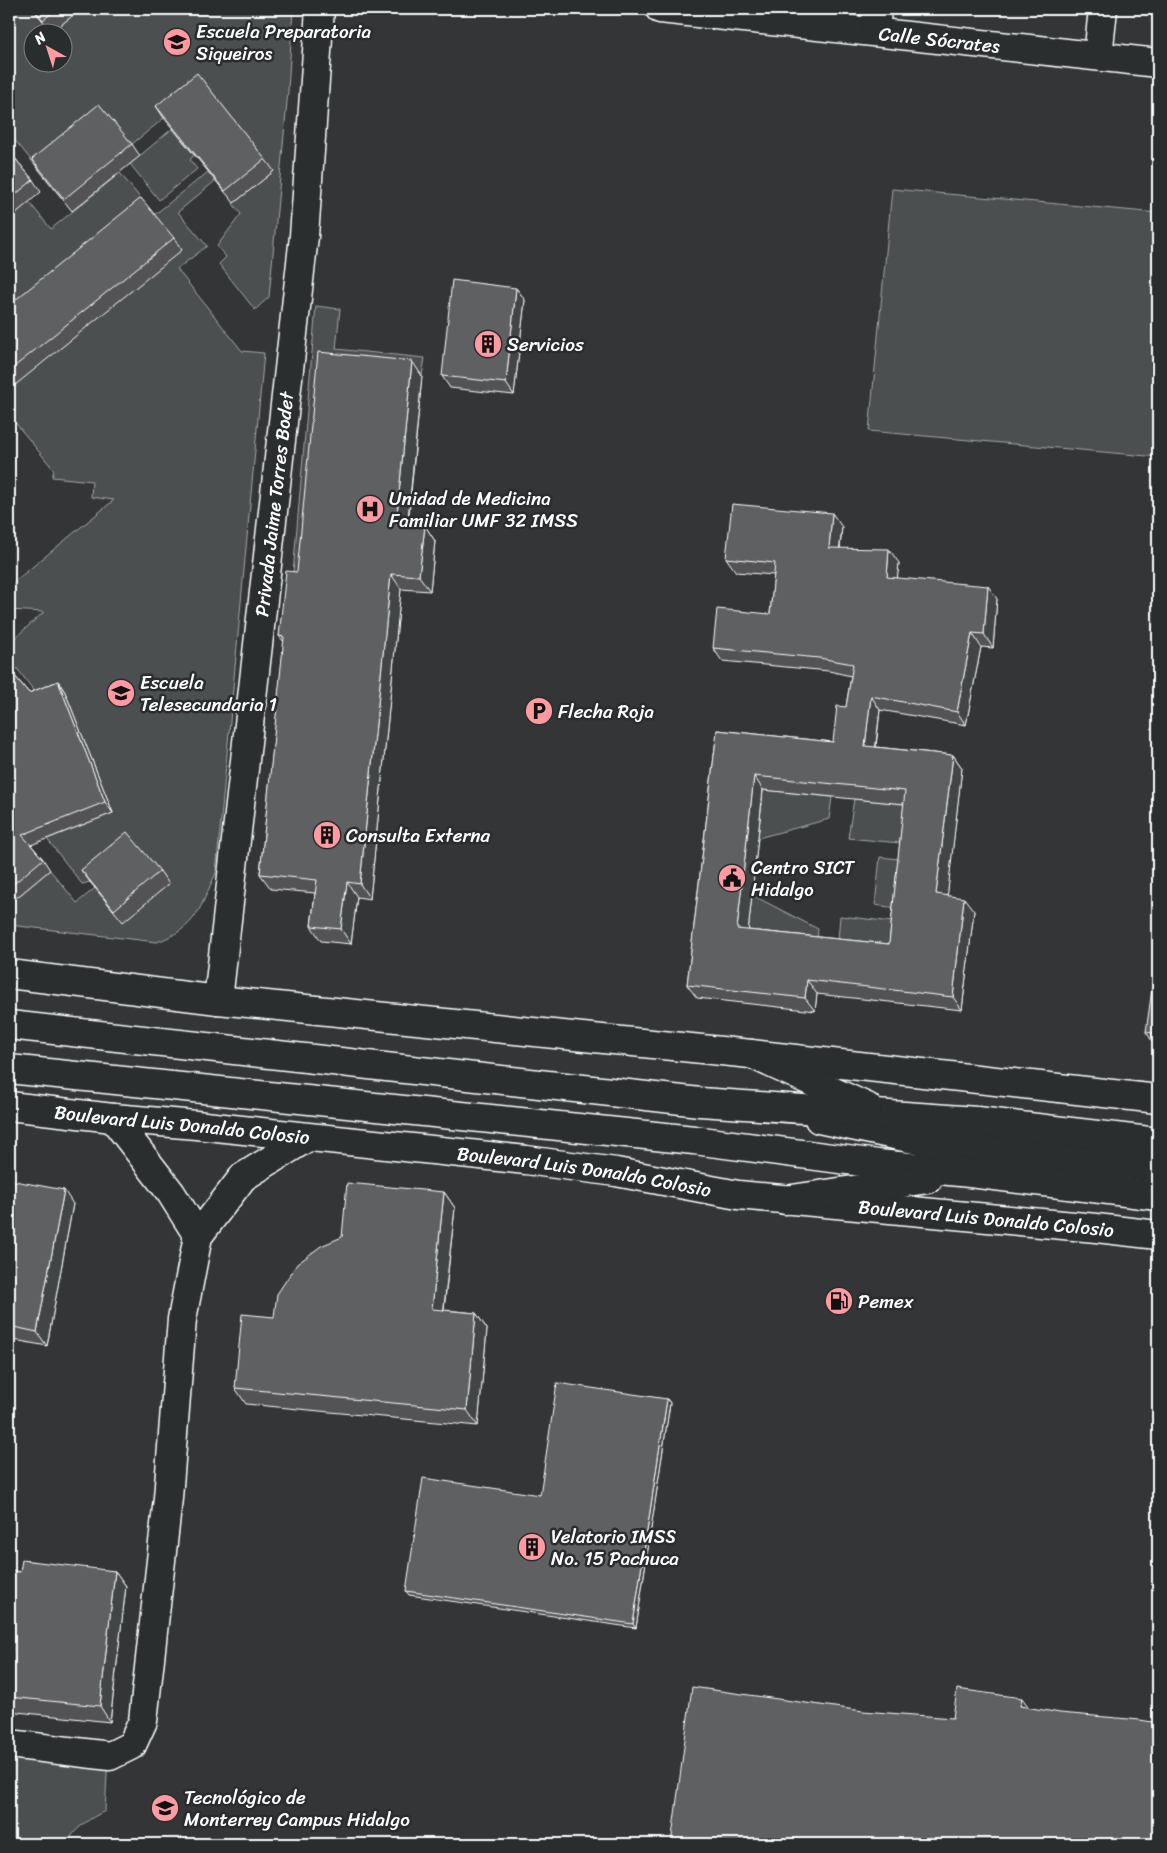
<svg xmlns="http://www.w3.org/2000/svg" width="1167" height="1853" font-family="Sriracha,sans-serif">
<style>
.green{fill:#4c4f50;stroke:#a6a7a8;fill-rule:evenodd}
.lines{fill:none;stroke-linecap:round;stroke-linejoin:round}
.street-casing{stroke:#fff;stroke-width:31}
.secondary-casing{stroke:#fff;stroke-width:31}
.primary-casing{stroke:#fff;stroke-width:31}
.street{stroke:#2a2d2e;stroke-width:28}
.secondary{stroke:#2a2d2e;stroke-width:28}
.primary{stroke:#2a2d2e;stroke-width:28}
.wall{fill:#525354;stroke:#fff;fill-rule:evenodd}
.shaded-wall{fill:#424445;stroke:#fff}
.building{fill:#5f6162;stroke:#fff;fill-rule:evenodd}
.labels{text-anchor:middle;stroke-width:5;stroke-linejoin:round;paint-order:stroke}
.poi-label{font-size:19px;fill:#fff;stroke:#2a2d2e;text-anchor:start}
.street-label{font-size:19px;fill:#fff;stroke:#2a2d2e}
</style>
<rect width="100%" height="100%" fill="#333536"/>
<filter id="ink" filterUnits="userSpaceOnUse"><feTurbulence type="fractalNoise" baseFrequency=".02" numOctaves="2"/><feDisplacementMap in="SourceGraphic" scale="10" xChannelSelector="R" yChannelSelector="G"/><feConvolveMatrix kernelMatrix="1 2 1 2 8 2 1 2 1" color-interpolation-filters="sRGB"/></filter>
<g filter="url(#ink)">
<!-- green -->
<g class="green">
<path d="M9,9h24l19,23 29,-23h212l-5,82 -19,206 -14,13 -36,-46 7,-7 -9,-11 24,-32 -8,-10 41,-33 -110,-53 -33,27 -24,-29 -67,55 -31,-38zM32,32h30v30h-30z"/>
<polygon points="173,128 194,155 190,160 197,169 159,200 130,164"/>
<path d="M208,172l7,9 -37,31 29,34 -30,23 65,82 22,2 -48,520c-17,36 -18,54 -59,69l-148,-17v-21l41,-34 27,33 18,-15 -5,-6 -8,2 -35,-45 66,-26 -71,-112 -33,-43v-15l35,-31 -35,-2v-24l105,-86 -23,-3 1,-16 -40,-4 2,-7 -45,-55v-25l145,-175z"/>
<polygon points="120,173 150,210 9,324 9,219 29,202 51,229"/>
<polygon points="892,189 1158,213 1158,457 869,431"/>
<polygon points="316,306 340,309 336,349 425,358 422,376 329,367 308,587 292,585"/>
<polygon points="763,790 832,797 829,819 758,838"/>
<polygon points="854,799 914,805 910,844 848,838"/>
<polygon points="880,857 908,860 903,909 875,905"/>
<polygon points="752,895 818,929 816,949 747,942"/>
<polygon points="840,916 902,923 898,958 837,951"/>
<path d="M9,1750l99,6 -3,55c-16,8 -31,17 -38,33h-58z"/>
</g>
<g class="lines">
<defs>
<g id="street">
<path id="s1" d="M660,9l498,54"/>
<polyline points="875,32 877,9"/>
<polyline points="1098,56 1103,9"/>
<path id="s2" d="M218,1000l86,-764 16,-227"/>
<polyline points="113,1118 171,1193 198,1236"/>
<polyline points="9,1744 110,1756 132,1745 143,1721 168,1498 182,1319 198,1236 243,1177 306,1138"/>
</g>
<g id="secondary">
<polyline points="9,974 218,1000 751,1054 1158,1099"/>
<path id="s3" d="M9,1106l104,12 83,7 330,35 90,12 122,23 358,33 62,7"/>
<polyline points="819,1119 928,1142 1158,1168"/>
</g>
<g id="primary">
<polyline points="9,1025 700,1102 977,1121 1158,1142"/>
<polyline points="751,1054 867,1107"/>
<polyline points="9,1069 694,1140 878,1164 970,1173 1158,1196"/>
<polyline points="785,1200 928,1179"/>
</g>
</defs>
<!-- street casing -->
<use href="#street" class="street-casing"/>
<!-- secondary casing -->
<use href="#secondary" class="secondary-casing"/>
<!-- primary casing -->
<use href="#primary" class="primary-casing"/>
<!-- street -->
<use href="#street" class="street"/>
<!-- secondary -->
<use href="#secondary" class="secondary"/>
<!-- primary -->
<use href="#primary" class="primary"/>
</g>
<!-- wall -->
<g class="wall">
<polygon points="33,9 81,9 52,32"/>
<polygon points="156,106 265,159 274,171 234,203 164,118"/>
<polygon points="132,144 140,156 72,211 40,171 32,159"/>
<polygon points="9,151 33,180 41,192 9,219"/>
<polygon points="174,238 182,250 9,390 9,305"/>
<polygon points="516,288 525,300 514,395 450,388 442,376"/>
<polygon points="422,376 408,525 425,526 435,541 430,591 401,589 370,899 357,897 351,944 321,941 311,926 315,893 271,889 260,874 284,642 279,636 297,572"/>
<path d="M842,527l-2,22 59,14 -2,15 100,21 -4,49 -12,-1 -15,78 -86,-15 -4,37 77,8 9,13 -15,128 27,15 -12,99 -145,-16 -2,17 -118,-13 -10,-13 30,-255 116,12 13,-35 5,-31 -22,-5 -107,-10 -9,-13 57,-34 4,-39 -38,-3 -10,-14zM763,790l141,14 -15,140 -141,-14z"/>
<polygon points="9,669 29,693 58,681 65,692 113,813 31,845 43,859 50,870 9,904"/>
<polygon points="81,870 160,871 169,884 123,922 90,882"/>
<polygon points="1158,990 1158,1041 1152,1041 1146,1032"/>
<polygon points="9,1180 73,1204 47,1346 9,1339"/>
<polygon points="444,1192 455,1208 444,1310 476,1313 487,1329 478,1426 246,1404 235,1388 274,1317"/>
<polygon points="667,1399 670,1403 636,1628 409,1595 406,1591 540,1495"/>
<polygon points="9,1570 20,1572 115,1571 126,1586 110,1722 17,1712 9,1700"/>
</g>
<!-- shaded-wall -->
<g class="shaded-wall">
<polygon points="516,288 525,300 514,395 506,383"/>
<polygon points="412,361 422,376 406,539 396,524"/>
<polygon points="832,513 842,527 838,562 829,548"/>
<polygon points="425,526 435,541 430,591 419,576"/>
<polygon points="889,549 899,563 896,591 887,577"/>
<polygon points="391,574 401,589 370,899 360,884"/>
<polygon points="988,586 997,599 993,648 984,634"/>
<polygon points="972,633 981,647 966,725 957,712"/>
<polygon points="58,681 65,692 113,813 105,802"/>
<polygon points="871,696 880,710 874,759 865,746"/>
<polygon points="953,755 962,768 946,908 936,894"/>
<polygon points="754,776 763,790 747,942 737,929"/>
<polygon points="347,882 357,897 351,944 341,929"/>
<polygon points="964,898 974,911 962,1010 953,997"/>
<polygon points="807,980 817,994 815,1011 805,998"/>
<polygon points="64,1190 73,1204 47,1346 37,1332"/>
<polygon points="444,1192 455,1208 442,1324 432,1309"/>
<polygon points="476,1313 487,1329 478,1426 467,1410"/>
<polygon points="667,1399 670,1403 636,1628 633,1624"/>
<polygon points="115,1571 126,1586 110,1722 100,1706"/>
<polygon points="1022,1698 1033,1713 1020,1706"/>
</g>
<!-- building -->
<g class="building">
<polygon points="34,9 57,9 43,20"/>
<polygon points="197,73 265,159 225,191 156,106"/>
<polygon points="99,104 132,144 64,199 32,159"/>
<polygon points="9,151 33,180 9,200"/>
<polygon points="141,198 174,238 9,371 9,305"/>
<polygon points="452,280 516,288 506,383 442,376"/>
<polygon points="318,352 412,361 396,524 425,526 419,576 391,574 360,884 347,882 341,929 311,926 317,880 260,874 284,637 279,636 286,571 297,572"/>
<path d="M732,504l100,9 -3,35 60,1 -2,28 101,9 -4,48 -12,-1 -15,79 -86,-16 -6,50 88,9 -17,139 28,4 -11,99 -146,-17 -2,18 -118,-13 30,-255 116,12 4,-36 9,1 7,-43 -34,-6 -106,-10 4,-39 53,5 5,-51 -49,-5zM754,776l151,15 -16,153 -152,-15z"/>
<polygon points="9,669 29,693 58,681 105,802 22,835 43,859 9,888"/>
<polygon points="127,832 160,871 114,910 81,870"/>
<polygon points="1152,989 1158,990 1158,1034 1146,1032"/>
<polygon points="9,1180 64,1190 37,1332 9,1326"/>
<polygon points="347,1183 444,1192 432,1309 476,1313 467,1410 235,1388 242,1314 274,1317 277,1294 297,1264 321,1246 342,1237"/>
<polygon points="557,1383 667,1399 633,1624 406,1591 423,1478 540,1495"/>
<polygon points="22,1560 115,1571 100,1706 9,1697 9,1672 13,1640 9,1643 9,1570 20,1572"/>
<polygon points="692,1687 863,1711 953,1718 957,1689 1022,1698 1020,1706 1060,1713 1140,1720 1158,1723 1158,1844 671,1844"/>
</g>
</g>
<!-- icons -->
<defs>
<symbol id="school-disc" viewBox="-11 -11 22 22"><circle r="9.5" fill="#ff9aa2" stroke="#2a2d2e"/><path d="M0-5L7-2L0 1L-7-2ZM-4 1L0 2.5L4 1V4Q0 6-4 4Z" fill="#111"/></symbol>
<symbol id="building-disc" viewBox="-11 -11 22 22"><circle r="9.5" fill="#ff9aa2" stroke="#2a2d2e"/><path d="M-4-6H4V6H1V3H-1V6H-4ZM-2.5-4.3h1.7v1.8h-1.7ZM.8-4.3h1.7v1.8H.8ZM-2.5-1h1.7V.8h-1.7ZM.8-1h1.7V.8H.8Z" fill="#111"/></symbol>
<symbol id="hospital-disc" viewBox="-11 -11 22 22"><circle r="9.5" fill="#ff9aa2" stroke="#2a2d2e"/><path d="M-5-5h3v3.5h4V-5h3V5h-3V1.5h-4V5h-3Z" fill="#111"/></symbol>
<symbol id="parking-disc" viewBox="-11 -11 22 22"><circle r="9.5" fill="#ff9aa2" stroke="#2a2d2e"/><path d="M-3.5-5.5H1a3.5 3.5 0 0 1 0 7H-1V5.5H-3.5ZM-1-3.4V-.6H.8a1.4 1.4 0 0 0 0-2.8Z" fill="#111"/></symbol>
<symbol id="civic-disc" viewBox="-11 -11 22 22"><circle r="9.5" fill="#ff9aa2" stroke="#2a2d2e"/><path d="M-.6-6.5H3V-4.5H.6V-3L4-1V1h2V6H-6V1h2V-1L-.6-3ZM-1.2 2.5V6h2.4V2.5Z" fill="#111"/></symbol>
<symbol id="fuel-disc" viewBox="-11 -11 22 22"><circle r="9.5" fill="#ff9aa2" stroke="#2a2d2e"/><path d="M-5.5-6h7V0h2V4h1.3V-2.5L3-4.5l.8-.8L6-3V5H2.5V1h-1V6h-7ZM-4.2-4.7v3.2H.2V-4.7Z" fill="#111"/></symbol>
<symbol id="university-disc" viewBox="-11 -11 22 22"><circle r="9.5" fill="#ff9aa2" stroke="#2a2d2e"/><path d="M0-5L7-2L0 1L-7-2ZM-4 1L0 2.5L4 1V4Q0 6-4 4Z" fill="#111"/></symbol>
</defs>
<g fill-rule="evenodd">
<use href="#school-disc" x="161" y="26" width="32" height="32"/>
<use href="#building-disc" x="472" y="328" width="32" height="32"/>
<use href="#hospital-disc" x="354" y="493" width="32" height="32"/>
<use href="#school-disc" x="105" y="677" width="32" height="32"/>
<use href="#parking-disc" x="523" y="695" width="32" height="32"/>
<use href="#building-disc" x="311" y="819" width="32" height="32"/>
<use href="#civic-disc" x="716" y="862" width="32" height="32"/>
<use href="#fuel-disc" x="823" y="1285" width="32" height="32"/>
<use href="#building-disc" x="516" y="1531" width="32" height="32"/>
<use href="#university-disc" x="149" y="1792" width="32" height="32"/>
</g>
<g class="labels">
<!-- poi labels -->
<g class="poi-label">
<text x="196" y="38">Escuela Preparatoria<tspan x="196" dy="22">Siqueiros</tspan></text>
<text x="507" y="351">Servicios</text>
<text x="389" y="505">Unidad de Medicina<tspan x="389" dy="22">Familiar UMF 32 IMSS</tspan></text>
<text x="140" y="689">Escuela<tspan x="140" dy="22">Telesecundaria 1</tspan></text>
<text x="558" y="718">Flecha Roja</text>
<text x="346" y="842">Consulta Externa</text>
<text x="751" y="874">Centro SICT<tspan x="751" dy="22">Hidalgo</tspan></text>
<text x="858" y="1308">Pemex</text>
<text x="551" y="1543">Velatorio IMSS<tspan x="551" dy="22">No. 15 Pachuca</tspan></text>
<text x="184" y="1804">Tecnológico de<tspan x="184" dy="22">Monterrey Campus Hidalgo</tspan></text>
</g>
<!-- street labels -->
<g class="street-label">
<text dy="7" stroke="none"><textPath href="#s1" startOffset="281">Calle Sócrates</textPath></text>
<text dy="7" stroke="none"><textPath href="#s2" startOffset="499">Privada Jaime Torres Bodet</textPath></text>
<text dy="7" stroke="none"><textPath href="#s3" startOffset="174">Boulevard Luis Donaldo Colosio</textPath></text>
<text dy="7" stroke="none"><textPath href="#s3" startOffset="579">Boulevard Luis Donaldo Colosio</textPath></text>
<text dy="7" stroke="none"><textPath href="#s3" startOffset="984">Boulevard Luis Donaldo Colosio</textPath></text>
</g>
</g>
<!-- margin -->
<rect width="1167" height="1853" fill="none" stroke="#2a2d2e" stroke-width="30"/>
<rect x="15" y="15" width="1137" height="1823" fill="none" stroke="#fff" stroke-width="2" filter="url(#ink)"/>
<!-- north arrow -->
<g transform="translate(48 48) rotate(321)"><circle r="24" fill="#2a2d2e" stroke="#7f8182"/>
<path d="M0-4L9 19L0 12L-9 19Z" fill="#ff9aa2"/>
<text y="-8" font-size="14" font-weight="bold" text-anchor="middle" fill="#ffffff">N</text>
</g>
</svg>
